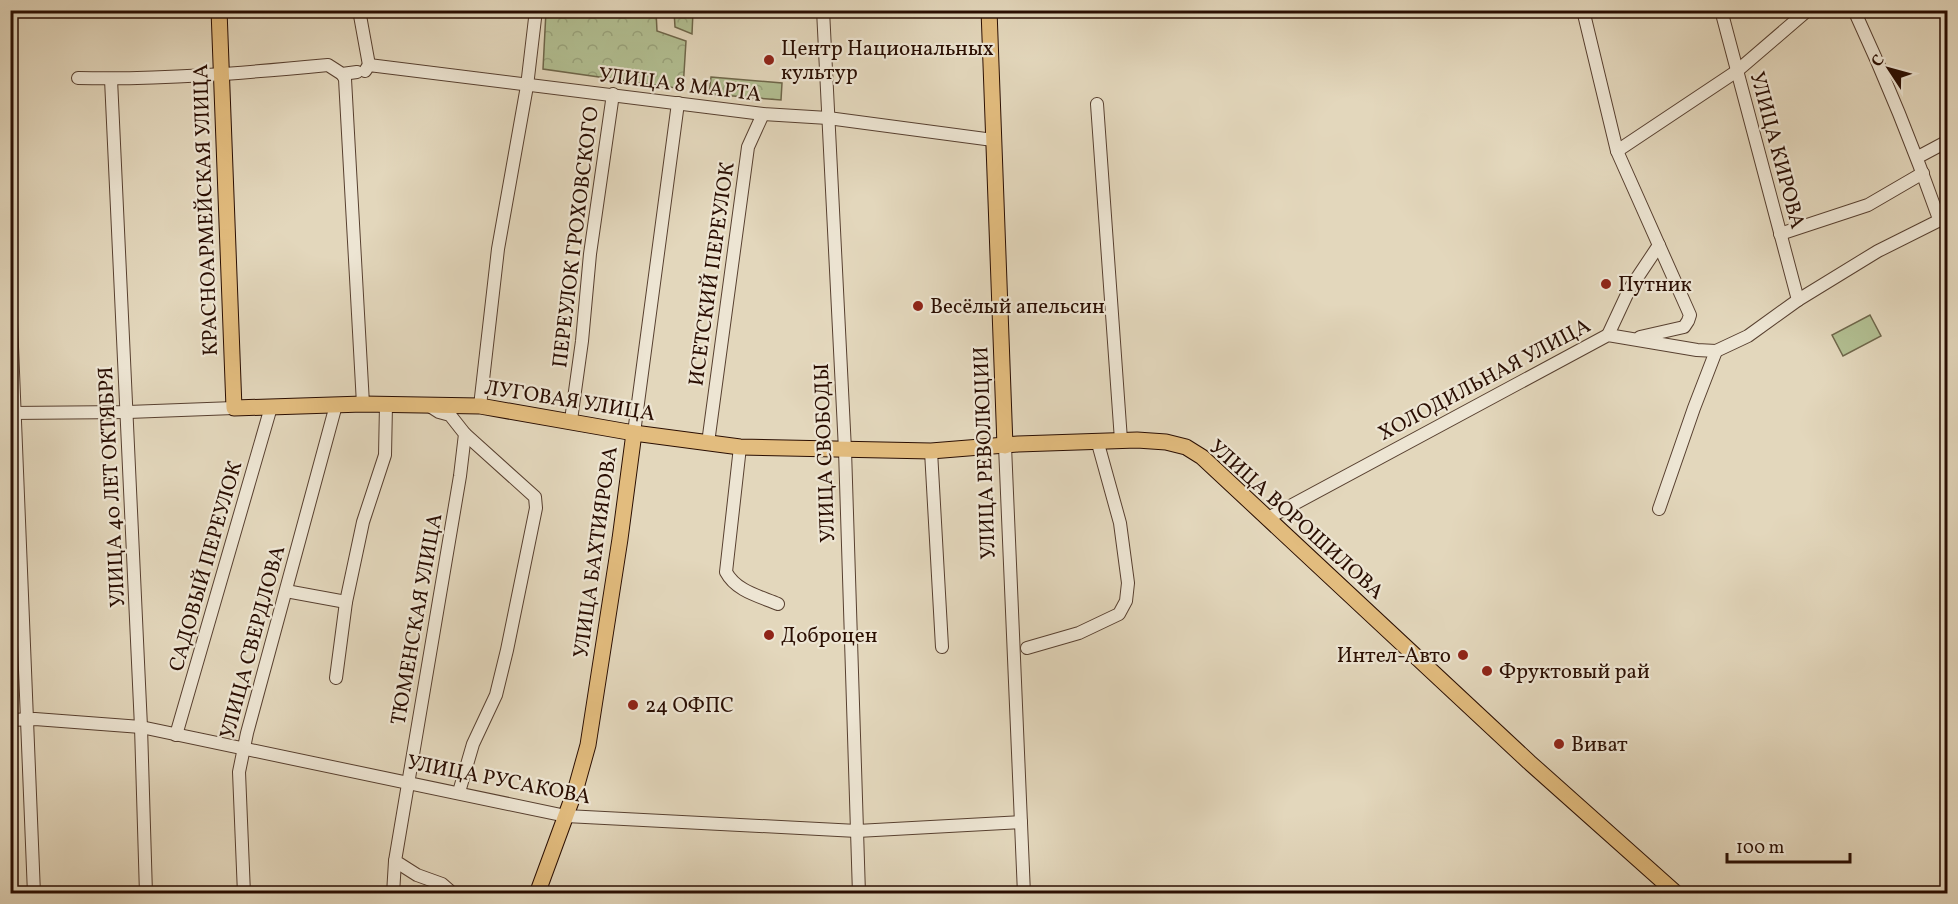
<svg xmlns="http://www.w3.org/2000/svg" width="1958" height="904" font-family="Vollkorn,serif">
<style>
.forest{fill:url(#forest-crowns);stroke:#6e664a;stroke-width:1.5}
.park{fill:#b2bf92;stroke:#6e664a;stroke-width:1.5}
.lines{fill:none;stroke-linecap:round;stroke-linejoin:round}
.minor-casing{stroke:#584030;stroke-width:14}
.major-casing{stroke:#2a0e02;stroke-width:17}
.minor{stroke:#ede5d3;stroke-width:12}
.major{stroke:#e2bc7e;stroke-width:15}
.poi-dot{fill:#8f2418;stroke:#ede5d3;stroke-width:2}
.labels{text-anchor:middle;stroke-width:4.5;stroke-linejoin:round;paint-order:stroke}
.poi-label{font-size:21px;fill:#2a0e02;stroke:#ede5d3;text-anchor:start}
.street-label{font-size:21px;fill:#2a0e02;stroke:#ede5d3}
</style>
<defs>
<pattern id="forest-crowns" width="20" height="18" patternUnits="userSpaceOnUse" patternTransform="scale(1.5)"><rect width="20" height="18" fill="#b2bf92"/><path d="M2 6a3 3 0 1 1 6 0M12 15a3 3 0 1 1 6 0" fill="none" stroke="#99a37c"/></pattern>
</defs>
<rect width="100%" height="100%" fill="#e3d7bc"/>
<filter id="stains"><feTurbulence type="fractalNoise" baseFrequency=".00333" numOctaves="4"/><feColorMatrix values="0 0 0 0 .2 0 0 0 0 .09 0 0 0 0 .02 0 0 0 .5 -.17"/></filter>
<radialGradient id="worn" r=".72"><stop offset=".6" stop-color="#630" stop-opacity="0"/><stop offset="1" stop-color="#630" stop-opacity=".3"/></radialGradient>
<!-- forest -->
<g class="forest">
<polygon points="546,11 656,11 657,31 686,41 683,89 543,69"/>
<polygon points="674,11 693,11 692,34 675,27"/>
<polygon points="711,77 782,83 781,100 709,94"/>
</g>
<!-- park -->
<polygon class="park" points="1870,315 1881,336 1843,356 1832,335"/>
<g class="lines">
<defs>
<g id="minor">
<polyline points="359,10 369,65"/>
<polyline points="823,10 845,450 859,894"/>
<polyline points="1583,10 1617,151 1690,315 1688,321 1684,327 1640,337"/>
<polyline points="1721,10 1798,300"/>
<path d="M1854,10c32,69 60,138 85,209"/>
<polyline points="365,71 369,65 763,114 828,118 993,140"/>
<polyline points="342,74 345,79 363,404"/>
<path d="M78,78c83,2 166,-5 250,-13l14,9 15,-2"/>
<polyline points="111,79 141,727 146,894"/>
<polyline points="1097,104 1121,440"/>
<polyline points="1617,151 1737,71 1808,10"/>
<polyline points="1918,157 1948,141"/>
<polyline points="1780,234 1868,205 1923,173"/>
<polyline points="10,297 34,894"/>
<polyline points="1608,335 1629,290 1659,245"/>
<polyline points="428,405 439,412 450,415 465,434 460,476 395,861 417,875 442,884 450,891 451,894"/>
<polyline points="480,406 498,249 527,86 536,10"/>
<polyline points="10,413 128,412 234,408"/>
<polyline points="571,420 582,341 590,254 613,94"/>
<polyline points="634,433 678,103"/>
<polyline points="708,443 748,147 763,114"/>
<polyline points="1005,446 1024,894"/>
<path d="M740,447l-14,125c10,19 33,24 52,32"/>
<polyline points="931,451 942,647"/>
<polyline points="1659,509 1694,408 1716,351"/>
<polyline points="1268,518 1608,335 1697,350 1716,351 1748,336 1798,300 1878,251 1948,216"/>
<polyline points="286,591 346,602"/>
<polyline points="1027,648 1079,633 1119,614 1126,601 1128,583 1120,523 1097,440"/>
<polyline points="336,678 346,602 363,522 385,455 386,405"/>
<polyline points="10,720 35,719 141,727 566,816 857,831 1021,822"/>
<polyline points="176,735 271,407"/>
<polyline points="459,792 473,744 496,695 507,650 536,508 535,497 465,434"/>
<polyline points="244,894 239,772 247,733 336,405"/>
<polyline points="393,894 395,861"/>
</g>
<g id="major">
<polyline points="219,10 234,408 363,404 480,406 634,433 740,447 931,451 1018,444 1137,440 1166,442 1186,447 1202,457 1529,762 1677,894"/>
<polyline points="989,10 1005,446"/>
<polyline points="537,894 576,788 588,745 620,539 634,433"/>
</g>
</defs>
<!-- minor casing -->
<use href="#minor" class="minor-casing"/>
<!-- major casing -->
<use href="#major" class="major-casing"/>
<!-- minor -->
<use href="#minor" class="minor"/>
<!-- major -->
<use href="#major" class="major"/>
</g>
<!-- markers -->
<g class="poi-dot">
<circle cx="769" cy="60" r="6"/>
<circle cx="1606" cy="284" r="6"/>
<circle cx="918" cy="306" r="6"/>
<circle cx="769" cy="635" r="6"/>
<circle cx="1463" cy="655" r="6"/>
<circle cx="1487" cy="671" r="6"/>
<circle cx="633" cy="705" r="6"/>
<circle cx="1559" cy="744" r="6"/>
</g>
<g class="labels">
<!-- poi labels -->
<g class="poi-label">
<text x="781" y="55">Центр Национальных<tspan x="781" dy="24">культур</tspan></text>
<text x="1618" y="291">Путник</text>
<text x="930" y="313">Весёлый апельсин</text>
<text x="781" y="642">Доброцен</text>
<text x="1451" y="662" text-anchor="end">Интел-Авто</text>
<text x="1499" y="678">Фруктовый рай</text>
<text x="645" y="712">24 ОФПС</text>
<text x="1571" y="751">Виват</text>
</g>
<!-- street labels -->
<g class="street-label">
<text transform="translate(680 84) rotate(7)" y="7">УЛИЦА 8 МАРТА</text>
<text transform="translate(1778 150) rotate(75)" y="7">УЛИЦА КИРОВА</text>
<text transform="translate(205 210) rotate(-92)" y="7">КРАСНОАРМЕЙСКАЯ УЛИЦА</text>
<text transform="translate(575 237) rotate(-83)" y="7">ПЕРЕУЛОК ГРОХОВСКОГО</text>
<text transform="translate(711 274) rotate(-82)" y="7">ИСЕТСКИЙ ПЕРЕУЛОК</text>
<text transform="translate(1484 379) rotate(-28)" y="7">ХОЛОДИЛЬНАЯ УЛИЦА</text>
<text transform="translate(570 400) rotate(9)" y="7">ЛУГОВАЯ УЛИЦА</text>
<text transform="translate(824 453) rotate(-92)" y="7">УЛИЦА СВОБОДЫ</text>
<text transform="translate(984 453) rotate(-92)" y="7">УЛИЦА РЕВОЛЮЦИИ</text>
<text transform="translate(111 487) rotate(-93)" y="7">УЛИЦА 40 ЛЕТ ОКТЯБРЯ</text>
<text transform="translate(1297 519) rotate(42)" y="7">УЛИЦА ВОРОШИЛОВА</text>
<text transform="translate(595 552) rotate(-82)" y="7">УЛИЦА БАХТИЯРОВА</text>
<text transform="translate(205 566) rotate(-74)" y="7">САДОВЫЙ ПЕРЕУЛОК</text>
<text transform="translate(416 619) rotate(-80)" y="7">ТЮМЕНСКАЯ УЛИЦА</text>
<text transform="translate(252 642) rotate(-75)" y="7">УЛИЦА СВЕРДЛОВА</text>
<text transform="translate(499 779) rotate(11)" y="7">УЛИЦА РУСАКОВА</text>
</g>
</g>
<!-- margin -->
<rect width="1958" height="904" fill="none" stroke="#e3d7bc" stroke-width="36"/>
<rect x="12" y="12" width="1934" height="880" fill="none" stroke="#2a0e02" stroke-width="3"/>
<rect x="18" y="18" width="1922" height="868" fill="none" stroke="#2a0e02" stroke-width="1.5"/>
<!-- north arrow -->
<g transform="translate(1889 69) rotate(306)" stroke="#ede5d3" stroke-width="4.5" paint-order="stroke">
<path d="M0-4.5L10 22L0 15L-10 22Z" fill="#2a0e02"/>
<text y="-9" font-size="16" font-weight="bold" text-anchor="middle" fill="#2a0e02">С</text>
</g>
<!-- scale -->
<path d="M1727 853v9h123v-9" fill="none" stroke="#2a0e02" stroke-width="3"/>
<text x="1736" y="853" font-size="18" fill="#2a0e02" stroke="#ede5d3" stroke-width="4.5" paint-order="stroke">100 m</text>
<rect width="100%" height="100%" filter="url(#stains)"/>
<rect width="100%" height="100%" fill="url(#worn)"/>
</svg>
